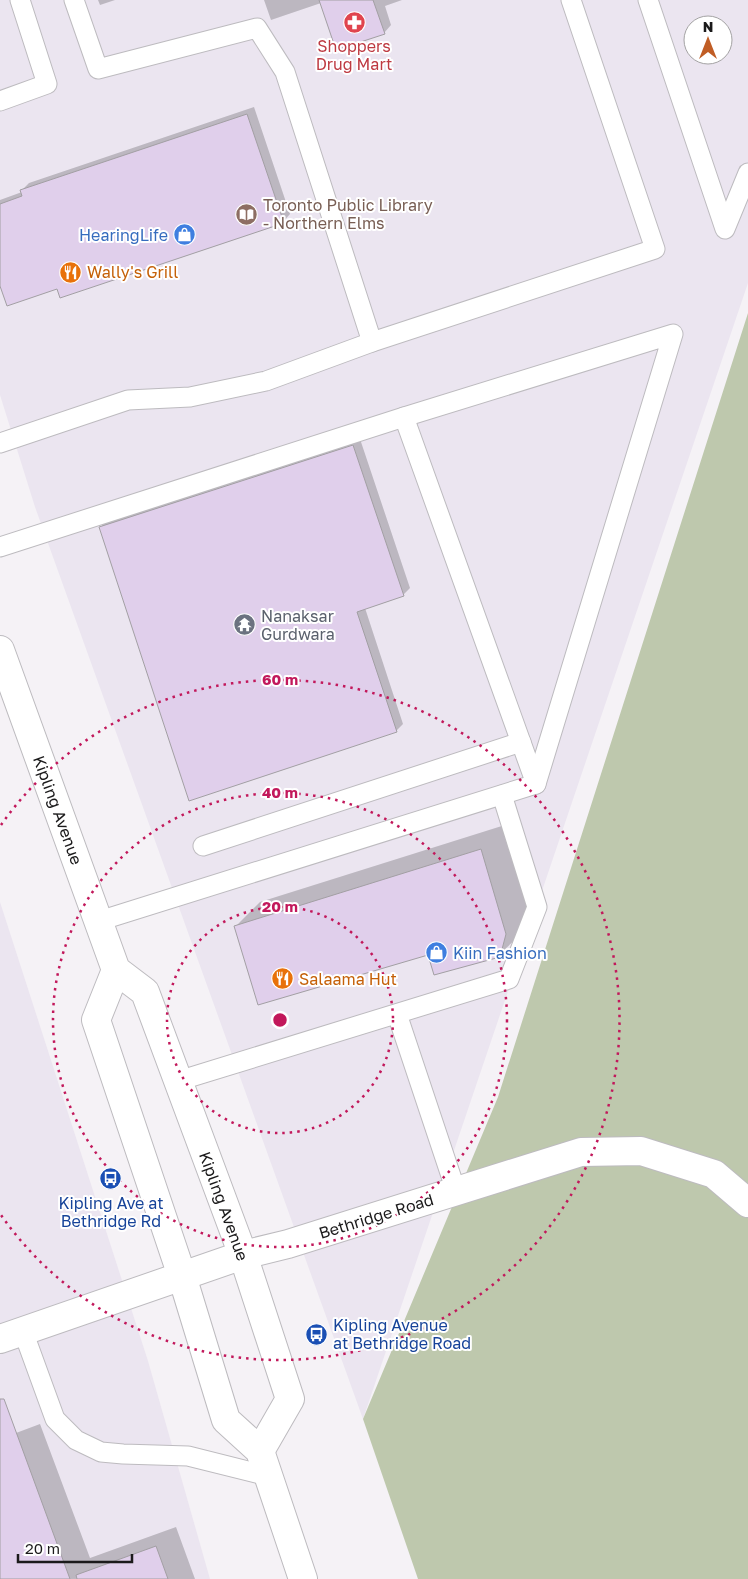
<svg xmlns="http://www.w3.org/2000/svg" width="748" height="1579" font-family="'Golos Text',sans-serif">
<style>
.built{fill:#ebe5f0;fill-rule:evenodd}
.green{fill:#bec8ad}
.shadow{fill:#0003}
.building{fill:#e0cfeb;stroke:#a29fa3}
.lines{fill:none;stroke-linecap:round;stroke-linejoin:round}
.service-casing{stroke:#bdbbbf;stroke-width:21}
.minor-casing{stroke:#bdbbbf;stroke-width:30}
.secondary-casing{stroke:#bdbbbf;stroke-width:30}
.service{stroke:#fff;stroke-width:19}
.minor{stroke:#fff;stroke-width:28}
.secondary{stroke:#fff;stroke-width:28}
.ring{fill:none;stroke:#c2185b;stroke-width:2.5;stroke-dasharray:2.5 5}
.labels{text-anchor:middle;stroke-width:4;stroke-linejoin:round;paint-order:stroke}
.health-label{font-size:16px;fill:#be3a42;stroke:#fff}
.education-label{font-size:16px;fill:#785e54;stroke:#fff;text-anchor:start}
.shop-label{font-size:16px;fill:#366cbe;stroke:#fff;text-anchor:end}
.food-label{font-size:16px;fill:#c56008;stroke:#fff;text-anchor:start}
.worship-label{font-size:16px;fill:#5b616d;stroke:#fff;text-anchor:start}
.street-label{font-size:16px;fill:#1b1a1b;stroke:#fff}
.transit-label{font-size:16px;fill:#164399;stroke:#fff}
.centre{fill:#c2185b;stroke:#fff;stroke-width:2.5}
.ring-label{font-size:15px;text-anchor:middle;font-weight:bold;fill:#c2185b;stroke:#fff;stroke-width:4;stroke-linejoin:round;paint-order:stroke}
</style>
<rect width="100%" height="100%" fill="#f5f2f6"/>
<!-- built -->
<g class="built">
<path d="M0,0h748v283l-385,1136 -328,-912 -35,-112zM693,25h30v30h-30z"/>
<polygon points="0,902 148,1361 210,1579 0,1579"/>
</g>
<!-- green -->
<polygon class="green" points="748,313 748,1579 418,1579 363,1419 498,1097"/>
<!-- shadow -->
<g class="shadow">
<polygon points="98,0 115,0 100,5"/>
<polygon points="264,0 402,0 385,6 391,25 384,33 321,3 271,20"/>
<polygon points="254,107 290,214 283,222 58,287 0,282 0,200 22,192 22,190 29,183"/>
<polygon points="360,439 410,588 403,595 365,608 403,724 396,731 100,528 107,520"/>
<polygon points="505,825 530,909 524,931 499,955 429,953 236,926 260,902"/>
<polygon points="40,1424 90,1558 176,1527 195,1579 0,1579 0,1439"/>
</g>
<!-- building -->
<g class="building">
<polygon points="319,0 373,0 385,34 336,50"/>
<polygon points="247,114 284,223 60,298 57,289 7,306 0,286 0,204 22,196 20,190"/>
<polygon points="353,445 404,596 357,612 397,732 189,801 99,527"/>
<polygon points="481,849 506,934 500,957 434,975 428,955 258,1005 234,926"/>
<polygon points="0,1399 4,1399 70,1579 0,1579"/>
<polygon points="156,1546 168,1579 77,1579 76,1575"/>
</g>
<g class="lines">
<defs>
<g id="service">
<polyline points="74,0 98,69 257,28 285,72 372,342 655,249 571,0"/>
<polyline points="648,0 725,229 748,173"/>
<polyline points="0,101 47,84 20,0"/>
<polyline points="404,417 536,784"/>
<polyline points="0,443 128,400 190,397 266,381 372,342"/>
<polyline points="0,547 404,417 673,334 536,784 99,921"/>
<polyline points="203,846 521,742"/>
<polyline points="397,1014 456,1191"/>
<polyline points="178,1081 509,979 537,907 502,795"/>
<polyline points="23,1331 55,1419 76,1440 101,1452 123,1454 188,1456 268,1476"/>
</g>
<polyline id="minor" points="0,1339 243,1255 288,1244 581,1152 641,1151 714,1174 748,1203"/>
<g id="secondary">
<polyline points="0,650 116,970 145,992 243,1255 290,1399 260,1451"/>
<polyline points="116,970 96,1020 182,1276 226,1420 260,1451 303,1579"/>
</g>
</defs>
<!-- service casing -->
<use href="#service" class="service-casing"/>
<!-- minor casing -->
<use href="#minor" class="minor-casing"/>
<!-- secondary casing -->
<use href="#secondary" class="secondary-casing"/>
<!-- service -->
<use href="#service" class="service"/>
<!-- minor -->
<use href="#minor" class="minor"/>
<!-- secondary -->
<use href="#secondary" class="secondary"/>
</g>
<!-- distance rings -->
<g class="ring">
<circle cx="280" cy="1020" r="113"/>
<circle cx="280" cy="1020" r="227"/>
<path d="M1 825A340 340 0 1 1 1 1215"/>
</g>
<!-- icons -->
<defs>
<symbol id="pharmacy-disc" viewBox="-11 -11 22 22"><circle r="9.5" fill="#e0444e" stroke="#fff"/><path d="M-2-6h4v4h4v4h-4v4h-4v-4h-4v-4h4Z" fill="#fff"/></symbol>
<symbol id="library-disc" viewBox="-11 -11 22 22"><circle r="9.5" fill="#8d6e63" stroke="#fff"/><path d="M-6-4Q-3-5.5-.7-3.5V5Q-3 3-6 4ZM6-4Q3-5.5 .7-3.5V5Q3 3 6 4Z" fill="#fff"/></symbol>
<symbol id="shop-disc" viewBox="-11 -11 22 22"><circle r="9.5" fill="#3f7fe0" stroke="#fff"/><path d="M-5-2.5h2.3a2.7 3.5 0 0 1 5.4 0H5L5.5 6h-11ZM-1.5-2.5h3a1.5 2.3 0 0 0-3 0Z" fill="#fff"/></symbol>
<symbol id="restaurant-disc" viewBox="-11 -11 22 22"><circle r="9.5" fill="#e8710a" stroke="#fff"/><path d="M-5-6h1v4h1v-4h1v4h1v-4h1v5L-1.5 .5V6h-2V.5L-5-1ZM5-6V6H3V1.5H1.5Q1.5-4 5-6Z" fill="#fff"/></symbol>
<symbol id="temple-disc" viewBox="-11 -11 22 22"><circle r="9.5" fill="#6b7280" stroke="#fff"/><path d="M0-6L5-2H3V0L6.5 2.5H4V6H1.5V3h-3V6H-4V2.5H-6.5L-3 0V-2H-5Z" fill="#fff"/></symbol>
<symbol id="bus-disc" viewBox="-11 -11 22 22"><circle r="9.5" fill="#1a4fb4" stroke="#fff"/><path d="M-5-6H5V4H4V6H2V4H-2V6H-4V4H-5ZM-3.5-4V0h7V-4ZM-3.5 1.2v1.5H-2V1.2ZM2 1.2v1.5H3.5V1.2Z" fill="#fff"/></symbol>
</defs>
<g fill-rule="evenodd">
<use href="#pharmacy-disc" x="342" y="10" width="25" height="25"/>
<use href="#library-disc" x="234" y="202" width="25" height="25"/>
<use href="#shop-disc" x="172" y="222" width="25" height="25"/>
<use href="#restaurant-disc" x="58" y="260" width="25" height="25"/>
<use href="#temple-disc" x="232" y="612" width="25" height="25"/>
<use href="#shop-disc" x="424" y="940" width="25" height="25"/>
<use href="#restaurant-disc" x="270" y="966" width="25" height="25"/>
<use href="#bus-disc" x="98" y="1166" width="25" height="25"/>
<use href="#bus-disc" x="304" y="1322" width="25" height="25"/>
</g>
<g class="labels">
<!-- health labels -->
<g class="health-label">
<text x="354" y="52">Shoppers<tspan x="354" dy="18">Drug Mart</tspan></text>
</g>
<!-- education labels -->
<g class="education-label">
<text x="263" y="211">Toronto Public Library<tspan x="263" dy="18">- Northern Elms</tspan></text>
</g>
<!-- shop labels -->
<g class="shop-label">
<text x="168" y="241">HearingLife</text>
<text x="453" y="959" text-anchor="start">Kiin Fashion</text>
</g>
<!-- food labels -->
<g class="food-label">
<text x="87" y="278">Wally's Grill</text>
<text x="299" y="985">Salaama Hut</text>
</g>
<!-- worship labels -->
<g class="worship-label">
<text x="261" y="622">Nanaksar<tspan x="261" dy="18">Gurdwara</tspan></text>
</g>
<!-- street labels -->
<g class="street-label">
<text transform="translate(58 810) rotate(70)" y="6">Kipling Avenue</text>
<text transform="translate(224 1206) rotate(70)" y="6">Kipling Avenue</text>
<text transform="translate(376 1216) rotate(-17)" y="6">Bethridge Road</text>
</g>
<!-- transit labels -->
<g class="transit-label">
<text x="111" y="1209">Kipling Ave at<tspan x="111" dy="18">Bethridge Rd</tspan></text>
<text x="333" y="1331" text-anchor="start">Kipling Avenue<tspan x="333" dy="18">at Bethridge Road</tspan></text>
</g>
</g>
<circle cx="280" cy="1020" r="8" class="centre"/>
<g class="ring-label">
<text x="280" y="685">60 m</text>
<text x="280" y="798">40 m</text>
<text x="280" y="912">20 m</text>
</g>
<!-- north arrow -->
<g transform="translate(708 40)"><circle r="24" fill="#ffffff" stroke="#a4a3a4"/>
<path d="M0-4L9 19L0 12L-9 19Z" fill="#c05d25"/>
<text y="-8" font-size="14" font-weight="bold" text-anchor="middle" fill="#1b1a1b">N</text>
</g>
<!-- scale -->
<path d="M18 1554v8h114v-8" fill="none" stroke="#1b1a1b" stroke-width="2.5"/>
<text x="25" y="1554" font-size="15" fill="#1b1a1b" stroke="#ffffff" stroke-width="4" paint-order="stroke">20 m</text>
</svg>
